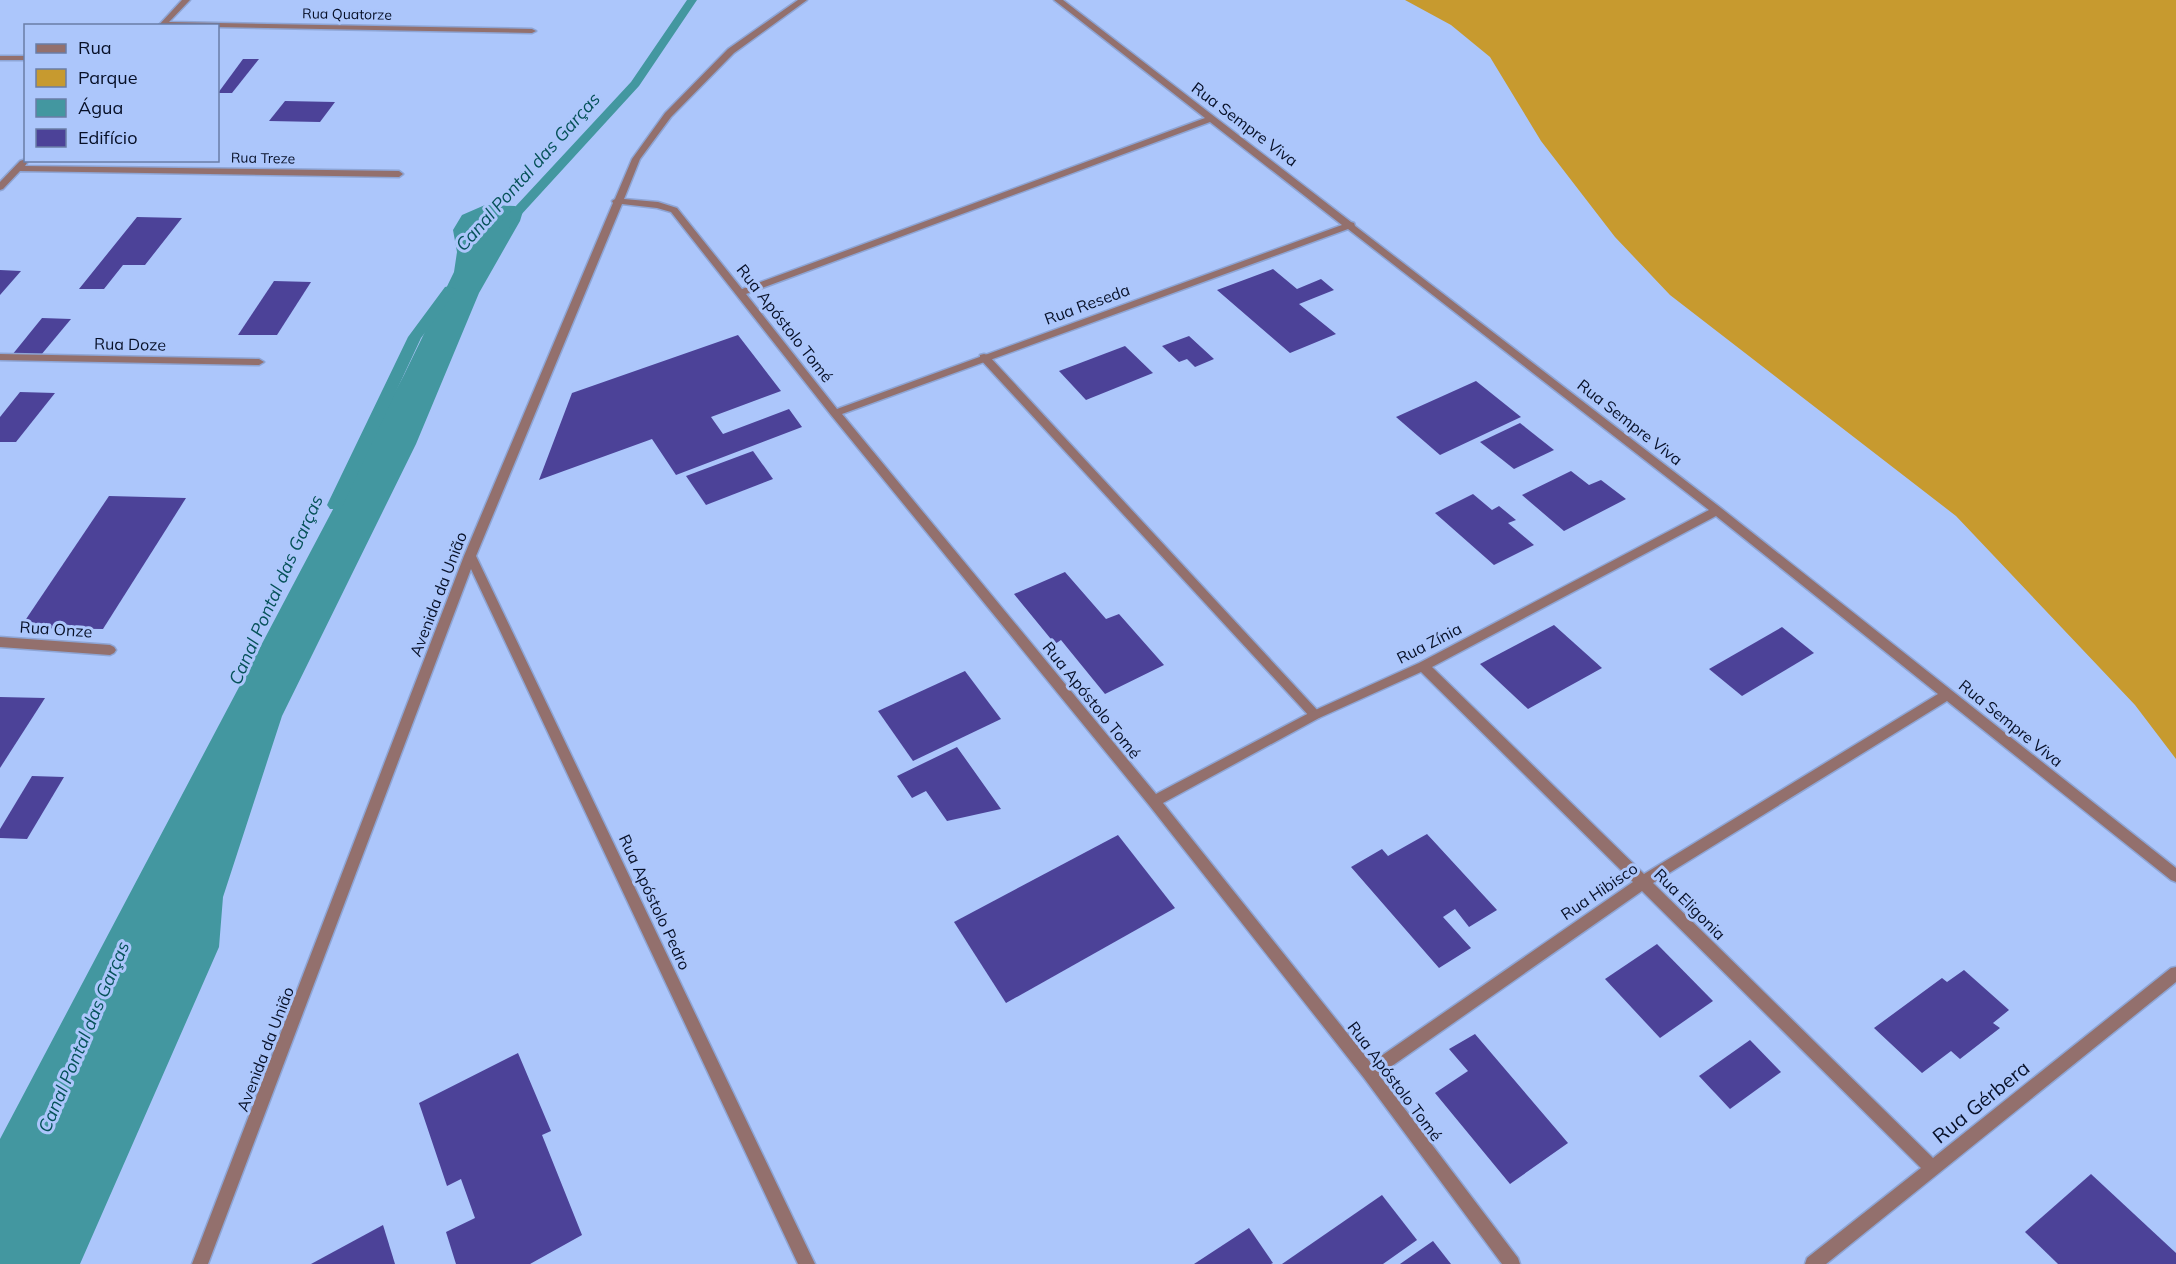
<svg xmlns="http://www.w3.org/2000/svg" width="2176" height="1264" font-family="Mulish,sans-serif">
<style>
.green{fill:#c79a2f}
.water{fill:#4397a0}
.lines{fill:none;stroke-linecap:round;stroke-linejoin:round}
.stream{fill:#4397a0;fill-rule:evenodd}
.building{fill:#4c4298}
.service-casing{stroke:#8ea5d5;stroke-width:3}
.minor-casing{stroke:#8ea5d5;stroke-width:3}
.service{fill:#93706d;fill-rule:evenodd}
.minor{fill:#93706d;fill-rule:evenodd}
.labels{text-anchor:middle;stroke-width:6;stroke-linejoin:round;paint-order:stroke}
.far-street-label{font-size:14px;fill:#071028;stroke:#acc6fb}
.street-label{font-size:16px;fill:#071028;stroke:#acc6fb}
.water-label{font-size:18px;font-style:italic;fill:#065259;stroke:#acc6fb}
.near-street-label{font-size:20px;fill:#071028;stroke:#acc6fb}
</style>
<rect width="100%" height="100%" fill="#acc6fb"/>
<!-- green -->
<polygon class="green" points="1405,0 2176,0 2176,759 2135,705 1956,516 1670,295 1615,237 1541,141 1490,57 1451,25"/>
<!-- water -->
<polygon class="water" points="485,205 515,206 523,211 520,221 479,293 416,444 282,716 223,897 219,947 80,1264 0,1264 0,1139 404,375 454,272 457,252 453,230 462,215"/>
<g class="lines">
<!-- stream -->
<g class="stream">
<polygon points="687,0 697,0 639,86 509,228 501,228 501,222 631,82"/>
<polygon points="450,286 457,290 421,338 343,505 340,509 330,509 327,505 408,337 445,287"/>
</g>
</g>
<!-- building -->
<g class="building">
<polygon points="243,59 259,59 232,93 218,93"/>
<polygon points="285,101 335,102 320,122 269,121"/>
<polygon points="137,217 182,218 145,265 123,265 104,289 79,289"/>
<polygon points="1273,269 1297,289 1321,279 1334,290 1299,304 1336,334 1290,353 1217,290"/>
<polygon points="0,270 21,271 0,295"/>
<polygon points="274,281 311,282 277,335 238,335"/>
<polygon points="42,318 71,319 41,355 12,355"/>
<polygon points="738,335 781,391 711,417 723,434 789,409 802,427 676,475 652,439 539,480 572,393"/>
<polygon points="1189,336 1214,359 1195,367 1187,359 1179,362 1162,346"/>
<polygon points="1125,346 1153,373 1086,400 1059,371"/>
<polygon points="1476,381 1521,417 1440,455 1396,417"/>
<polygon points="20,392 55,393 16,442 0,442 0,417"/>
<polygon points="1520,423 1554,450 1514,469 1480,442"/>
<polygon points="753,451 773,479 706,505 686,476"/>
<polygon points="1571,471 1589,485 1601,480 1626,499 1564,531 1522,495"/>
<polygon points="1473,494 1492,510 1499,506 1516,520 1508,523 1534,545 1494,565 1435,513"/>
<polygon points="109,496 186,498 103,629 20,628"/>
<polygon points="1065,572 1106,619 1119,614 1164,665 1105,694 1061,640 1055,644 1014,594"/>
<polygon points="1554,625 1602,668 1528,709 1480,664"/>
<polygon points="1782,627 1814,653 1742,696 1709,669"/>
<polygon points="965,671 1001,719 913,761 878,711"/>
<polygon points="0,697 45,698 0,768"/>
<polygon points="957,747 1001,809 947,821 926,791 912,798 897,776"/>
<polygon points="32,776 64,777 27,839 0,838 0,829"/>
<polygon points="1427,834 1497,910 1469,927 1455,909 1443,917 1471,948 1439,968 1351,867 1382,849 1388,856"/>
<polygon points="1118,835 1175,908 1006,1003 954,922"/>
<polygon points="1657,944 1713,1001 1660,1038 1605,979"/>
<polygon points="1964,970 2009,1010 1993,1023 2000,1028 1960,1059 1951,1051 1922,1073 1874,1028 1942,978 1947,982"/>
<polygon points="1475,1034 1568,1143 1510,1184 1435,1093 1468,1071 1449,1049"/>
<polygon points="1750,1040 1781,1072 1730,1109 1699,1076"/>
<polygon points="518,1053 551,1131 542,1135 582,1235 530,1264 456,1264 446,1232 475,1218 461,1179 447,1186 419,1103"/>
<polygon points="2091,1174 2176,1253 2176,1264 2058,1264 2025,1232"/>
<polygon points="1382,1195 1417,1240 1383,1264 1282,1264"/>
<polygon points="383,1225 395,1264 311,1264"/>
<polygon points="1249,1228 1273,1263 1271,1264 1194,1264"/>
<polygon points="1433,1241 1451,1264 1400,1264"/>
</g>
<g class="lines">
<defs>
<polygon id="service" points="984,354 988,355 1319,712 1321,715 1319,718 1311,718 980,359 980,355"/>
<g id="minor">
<polygon points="182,0 190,0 169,22 532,29 536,31 532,33 158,26"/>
<path d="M798,0h9l-73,53 -63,64 -31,42 -16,40 34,3 19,6 65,81 463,-171 -151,-118h9l288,222 3,1 1,3 366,282 455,360v14l-5,-2 -224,-179 -294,182 280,275 238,-190 5,-1v15l-350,282h-21l2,-6 114,-90 -279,-277 -263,184 139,183 2,6h-18l-138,-186 -215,-273 -318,-390 -160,-203 -14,-4 -35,-4 -146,352 339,708h-17l-327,-695 -263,695h-16l272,-708 149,-353 -1,-2 3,-2 17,-40 33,-46 63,-64zM1210,122l132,103 -505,184 -91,-115zM1348,229l361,281 -290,153 -108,49 -155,82 -314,-380zM1716,516l222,178 -294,180 -212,-207zM1421,672l212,210 -262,181 -208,-260 156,-85z"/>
<rect x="0" y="56" width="26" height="4"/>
<polygon points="23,160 27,163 25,166 399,171 403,174 399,177 20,171 3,189 0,190 0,182 20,161"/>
<polygon points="0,354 259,359 264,362 259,365 0,360"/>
<polygon points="0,637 110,645 114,647 116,650 114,653 110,655 0,647"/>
</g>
</defs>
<!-- service casing -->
<use href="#service" class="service-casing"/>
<!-- minor casing -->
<use href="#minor" class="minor-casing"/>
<!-- service -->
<use href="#service" class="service"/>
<!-- minor -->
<use href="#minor" class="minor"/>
</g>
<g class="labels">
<!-- far-street labels -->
<g class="far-street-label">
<text transform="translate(347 14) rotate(1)" y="5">Rua Quatorze</text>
<text transform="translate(263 158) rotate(1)" y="5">Rua Treze</text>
</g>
<!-- street labels -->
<g class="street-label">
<text transform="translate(1245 124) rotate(37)" y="6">Rua Sempre Viva</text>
<text transform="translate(1087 304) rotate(-20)" y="6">Rua Reseda</text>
<text transform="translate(785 323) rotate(52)" y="6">Rua Apóstolo Tomé</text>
<text transform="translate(130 344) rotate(1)" y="6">Rua Doze</text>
<text transform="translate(1630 422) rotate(38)" y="6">Rua Sempre Viva</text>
<text transform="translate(438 594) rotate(-69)" y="6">Avenida da União</text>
<text transform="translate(56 629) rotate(4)" y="6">Rua Onze</text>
<text transform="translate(1429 643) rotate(-27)" y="6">Rua Zínia</text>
<text transform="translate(1092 700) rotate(51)" y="6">Rua Apóstolo Tomé</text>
<text transform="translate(2011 723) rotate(39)" y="6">Rua Sempre Viva</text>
<text transform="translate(1599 891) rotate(-34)" y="6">Rua Hibisco</text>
<text transform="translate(655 902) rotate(65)" y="6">Rua Apóstolo Pedro</text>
<text transform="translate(1690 904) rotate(45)" y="6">Rua Eligonia</text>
<text transform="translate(265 1049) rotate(-69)" y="6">Avenida da União</text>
<text transform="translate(1395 1081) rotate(53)" y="6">Rua Apóstolo Tomé</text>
</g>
<!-- water labels -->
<g class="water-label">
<text transform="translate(528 172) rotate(-48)" y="6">Canal Pontal das Garças</text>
<text transform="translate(276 590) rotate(-66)" y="6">Canal Pontal das Garças</text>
<text transform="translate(84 1037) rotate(-67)" y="6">Canal Pontal das Garças</text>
</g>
<!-- near-street labels -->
<g class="near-street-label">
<text transform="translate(1981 1102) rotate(-39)" y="7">Rua Gérbera</text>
</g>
</g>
<!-- legend -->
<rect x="24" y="24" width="195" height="138" fill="#acc6fb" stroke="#6a7da7" stroke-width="1.5"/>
<rect x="36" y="44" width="30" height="9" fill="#93706d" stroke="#6a7da7" stroke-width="1.5"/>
<text x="78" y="54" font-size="18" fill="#071028">Rua</text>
<rect x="36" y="69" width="30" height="18" fill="#c79a2f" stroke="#6a7da7" stroke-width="1.5"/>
<text x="78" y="84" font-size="18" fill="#071028">Parque</text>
<rect x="36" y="99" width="30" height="18" fill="#4397a0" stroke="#6a7da7" stroke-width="1.5"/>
<text x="78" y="114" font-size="18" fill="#071028">Água</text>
<rect x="36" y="129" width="30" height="18" fill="#4c4298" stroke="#6a7da7" stroke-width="1.5"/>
<text x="78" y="144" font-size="18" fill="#071028">Edifício</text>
</svg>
